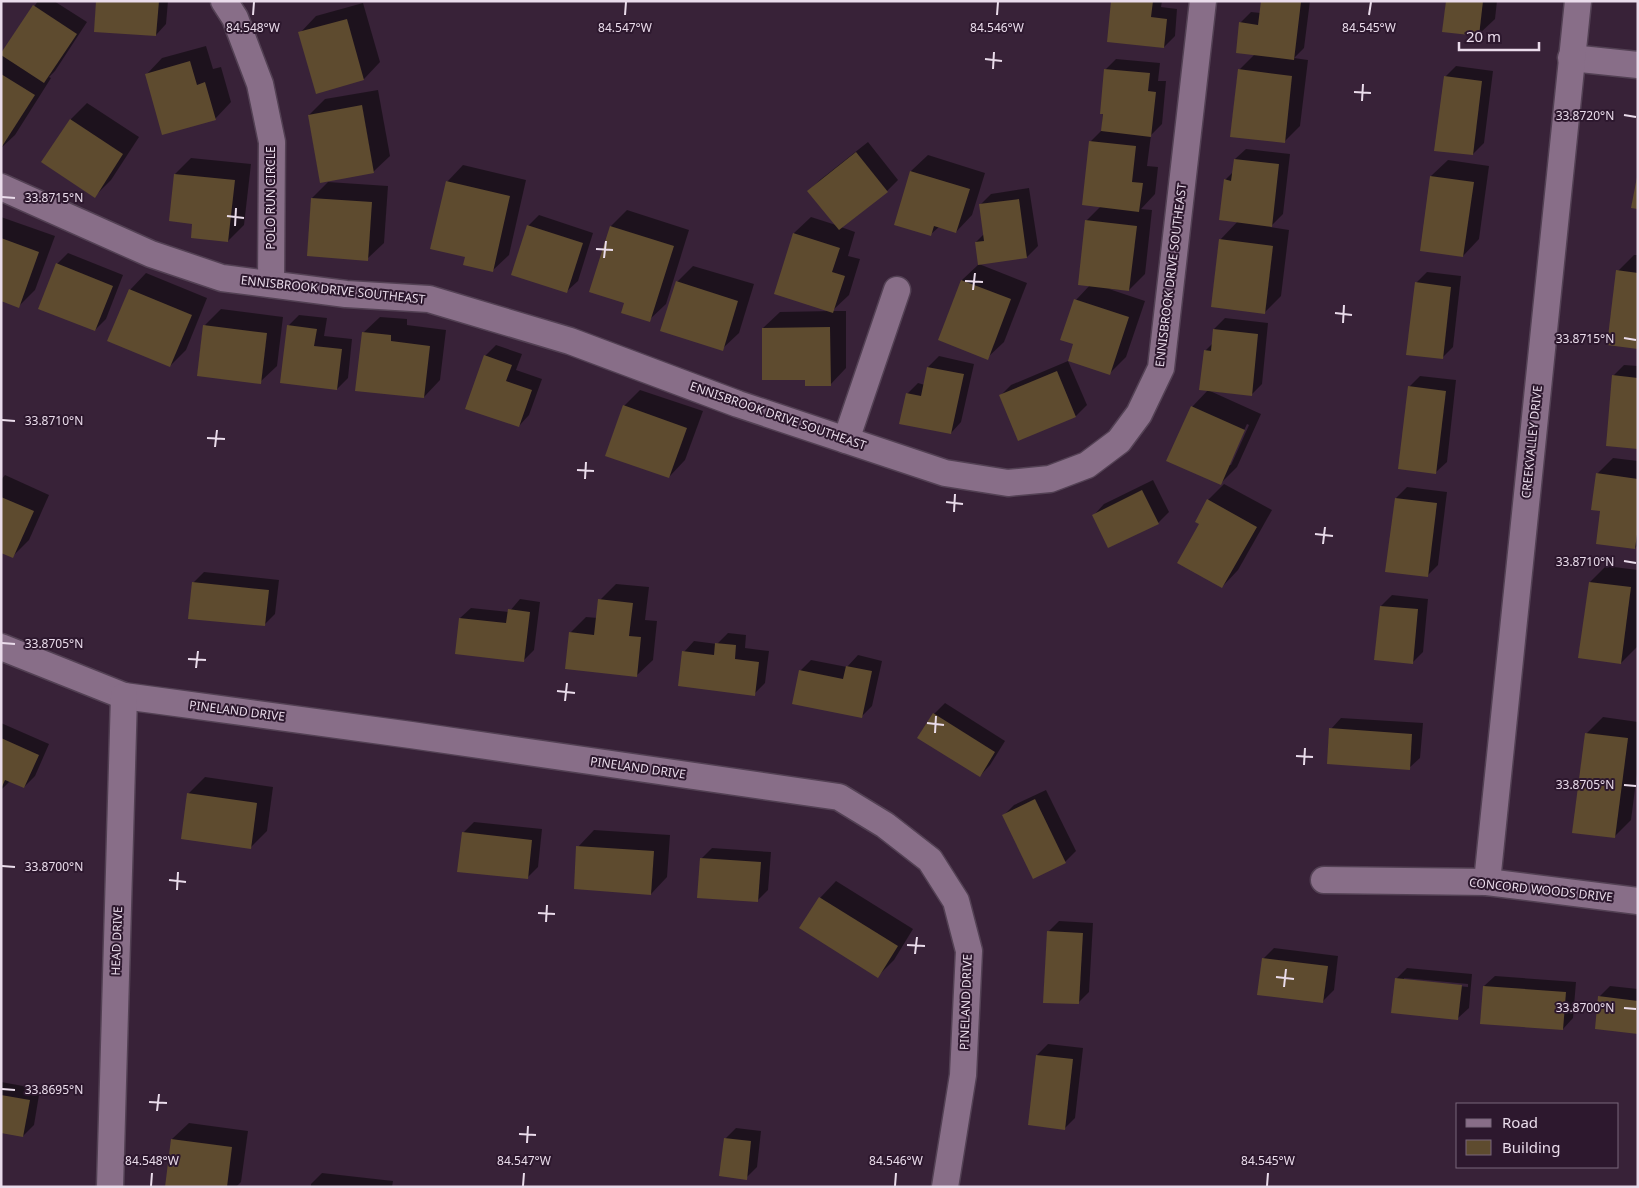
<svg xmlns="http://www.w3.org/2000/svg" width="1639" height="1188" font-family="'Noto Sans',sans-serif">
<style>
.shadow{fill:#0007;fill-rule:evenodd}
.building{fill:#5e4b2f}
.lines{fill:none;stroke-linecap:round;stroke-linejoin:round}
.minor-casing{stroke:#534154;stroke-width:29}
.minor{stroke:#886e88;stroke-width:26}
.ticks{fill:none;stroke:#eadceb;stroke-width:2}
.labels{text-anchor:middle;stroke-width:4;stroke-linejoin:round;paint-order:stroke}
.street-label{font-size:12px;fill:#eadceb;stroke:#2d182e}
.ticks-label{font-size:12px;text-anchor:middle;fill:#eadceb;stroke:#2d182e;stroke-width:4;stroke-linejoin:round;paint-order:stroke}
</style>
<rect width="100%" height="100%" fill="#382238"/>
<!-- shadow -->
<g class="shadow">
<polygon points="38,1 54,1 87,22 55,71 49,77 51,78 15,135 1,148 1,54"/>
<polygon points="97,1 168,1 166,24 156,35"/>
<polygon points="1112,1 1162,1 1161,7 1177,9 1175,36 1164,47"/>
<polygon points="1262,1 1310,1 1304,48 1294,58 1308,60 1300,126 1284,142 1239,70 1255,54 1240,23 1251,12 1261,13"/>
<polygon points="1447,1 1497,1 1495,19 1478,35"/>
<polygon points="363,3 380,62 364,79 316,92 300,33 316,16"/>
<polygon points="206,46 213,69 221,67 231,102 215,119 146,75 162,58"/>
<polygon points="1116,59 1160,63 1158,81 1166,81 1162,124 1151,135 1147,166 1158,167 1155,194 1141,209 1152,210 1145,274 1129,290 1109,289 1145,301 1126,357 1110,373 1075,343 1062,339 1076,300 1090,285 1086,221 1101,206 1091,141 1102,130 1105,70"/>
<polygon points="1456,66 1493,71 1484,143 1473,154 1445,77"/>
<polygon points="378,90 390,156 373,172 309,115 325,99"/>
<polygon points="87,103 139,137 111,180 95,196 43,162 71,119"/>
<polygon points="868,142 898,180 887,191 841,227 855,232 848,256 860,259 849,295 832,311 846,311 846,368 830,385 807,379 763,328 780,312 832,311 776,293 794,233 811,217 836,225 809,191 820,180"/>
<polygon points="1246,149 1290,154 1283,214 1270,227 1289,230 1281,296 1265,312 1220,240 1238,221 1225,180 1234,171 1235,159"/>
<polygon points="928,155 985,173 972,215 956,232 939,227 931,234 911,171"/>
<polygon points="191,158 251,164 244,225 228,241 194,223 175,174"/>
<polygon points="1448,160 1489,166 1479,239 1463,256 1431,176"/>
<polygon points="463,165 526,180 509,255 492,271 467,256 447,182"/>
<polygon points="328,182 388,186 384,243 367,259 312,198"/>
<polygon points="1029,188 1038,246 1027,257 979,264 976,242 984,234 980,205 991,194"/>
<polygon points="627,210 689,230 666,304 649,320 626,302 611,226"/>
<polygon points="539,215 593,233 578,281 567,291 528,226"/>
<polygon points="1,217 55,236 35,290 19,306 1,300"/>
<polygon points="68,253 123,275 106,319 95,330 57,264"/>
<polygon points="1634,255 1638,255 1638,348 1618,271"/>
<polygon points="979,264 1027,283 1004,342 987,358 939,340 962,280"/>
<polygon points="693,266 754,284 739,333 722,349 677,282"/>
<polygon points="1427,272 1461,276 1453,347 1442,358 1416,283"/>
<polygon points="146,273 207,298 186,350 170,366 130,290"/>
<polygon points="221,309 283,317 277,366 260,382 205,325"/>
<polygon points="299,315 327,318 324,336 352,339 348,378 337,389 288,326"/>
<polygon points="380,317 407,319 407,325 446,330 440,380 424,397 363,333"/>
<path d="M1225,318l43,5 -6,61 -11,11 -41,-4 51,23 -24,53 -16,16 -29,-76 16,-17 -3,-39 8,-8 1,-14zM1247,424l2,1 -18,40h-3z"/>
<polygon points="496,345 522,354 516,370 542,379 529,415 519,426 485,356"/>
<polygon points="939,356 974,364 961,422 951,433 907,394 918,383 925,385 928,367"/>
<polygon points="1068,361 1087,405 1076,416 1019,439 1000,396 1011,385"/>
<polygon points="1624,365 1638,366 1638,448 1613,376"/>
<polygon points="1420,376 1456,380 1447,462 1436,472 1409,387"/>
<polygon points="640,390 703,411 685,460 669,477 624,406"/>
<polygon points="1613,458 1638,461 1638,545 1635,548 1601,510 1597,474"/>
<polygon points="5,475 49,495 29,540 13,556 1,551 1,480"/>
<polygon points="1153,480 1169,512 1158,523 1094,515 1104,504"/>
<polygon points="1224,484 1272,510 1238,570 1222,587 1208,500"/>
<polygon points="1407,487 1447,492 1438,565 1427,576 1396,498"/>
<polygon points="1606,566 1638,570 1637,647 1621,663 1590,582"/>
<polygon points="204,572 279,580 275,614 264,625 193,583"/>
<polygon points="616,584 649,587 645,620 657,621 653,660 636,676 570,633 586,617 598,618 600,600"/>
<polygon points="1392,595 1428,599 1423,652 1412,663 1381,606"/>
<polygon points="520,599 540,602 534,650 523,661 460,618 471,608 509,612"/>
<polygon points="728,633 746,635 745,648 769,651 765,683 754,694 684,652 694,641 717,644"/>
<polygon points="858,655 882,661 872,706 861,717 800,671 811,660 847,667"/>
<polygon points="945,703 1005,741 990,765 980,776 934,714"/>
<polygon points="1603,717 1638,722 1638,766 1631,820 1614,837 1586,734"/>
<polygon points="1341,718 1423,723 1420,758 1409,768 1331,729"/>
<polygon points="1,723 49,744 35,776 24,787 10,781 1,790"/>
<polygon points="205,777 273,787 267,831 250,848 188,794"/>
<polygon points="1046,790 1076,851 1065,862 1003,816 1014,805"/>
<polygon points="474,822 542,829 538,867 527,878 463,833"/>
<polygon points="594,830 670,835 667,877 651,894 578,847"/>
<polygon points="712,848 771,852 768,890 757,901 701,859"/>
<polygon points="836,881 913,929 894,960 878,976 820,898"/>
<polygon points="1059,921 1093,923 1089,992 1078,1003 1048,932"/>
<polygon points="1274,948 1338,956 1334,990 1323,1001 1263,959"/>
<path d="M1407,968l65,6 -3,34 -11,10 -62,-39zM1404,978l64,6v3l-64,-7z"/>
<polygon points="1495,976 1576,982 1573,1018 1563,1029 1484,986"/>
<polygon points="1610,986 1638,989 1638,1032 1599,997"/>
<polygon points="1048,1044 1083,1048 1075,1118 1064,1129 1037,1055"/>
<polygon points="1,1082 40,1089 34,1125 23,1136 1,1131"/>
<polygon points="189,1123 248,1131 241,1182 236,1187 166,1187 172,1139"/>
<polygon points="736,1128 761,1131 757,1167 746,1178 725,1139"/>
<polygon points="322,1173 393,1181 392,1187 311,1187 311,1184"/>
</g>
<!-- building -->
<g class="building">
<polygon points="96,1 159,1 156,36 94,32"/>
<polygon points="1111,1 1153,1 1151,17 1167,19 1164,48 1107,42"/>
<polygon points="1261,1 1301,2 1294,60 1236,53 1239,22 1258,25"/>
<polygon points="1446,1 1483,1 1479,36 1442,32"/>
<polygon points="33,5 77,34 44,83 1,55 1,53"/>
<polygon points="347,19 364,80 316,94 298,32"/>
<polygon points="190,61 197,85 205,82 216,120 162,135 145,74"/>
<polygon points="1104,69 1150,73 1148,91 1156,92 1151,137 1101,131 1103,114 1100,114"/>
<polygon points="1238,69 1292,76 1285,143 1230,137"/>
<polygon points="1,74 35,95 1,148"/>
<polygon points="1444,76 1482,81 1473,155 1434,151"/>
<polygon points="362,105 374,173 320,183 308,115"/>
<polygon points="70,119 123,154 95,198 41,162"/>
<polygon points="1089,141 1136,146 1132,182 1143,183 1139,212 1082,205"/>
<polygon points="856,152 888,192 839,230 807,191"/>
<polygon points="1234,159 1279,164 1272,227 1219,220 1224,179 1231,181"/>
<polygon points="910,171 970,189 956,233 934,226 931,236 894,225"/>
<polygon points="174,174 235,180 228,242 191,238 192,224 169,221"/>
<polygon points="1430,176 1474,182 1463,257 1420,251"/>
<polygon points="1637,177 1638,178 1638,209 1631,208"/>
<polygon points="446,181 510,196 493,272 463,265 465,257 430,249"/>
<polygon points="311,198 372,202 368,261 307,256"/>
<polygon points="1019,199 1027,258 978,265 975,242 984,241 979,204"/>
<polygon points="1085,220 1137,226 1129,291 1078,285"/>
<polygon points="527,225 583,243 567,293 511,275"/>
<polygon points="610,226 674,246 650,322 621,313 624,303 589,292"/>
<polygon points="793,233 840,248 832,272 845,276 833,313 774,294"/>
<polygon points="1,238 39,252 19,308 1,301"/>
<polygon points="1219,239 1273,246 1265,314 1211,307"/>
<polygon points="56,263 113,286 95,331 38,309"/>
<polygon points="1616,270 1638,273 1638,349 1607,345"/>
<polygon points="961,280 1011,299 988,360 938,340"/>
<polygon points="676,281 738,301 723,351 660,331"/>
<polygon points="1415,282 1451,287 1443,359 1406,355"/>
<polygon points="129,289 192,315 170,367 107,341"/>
<polygon points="1074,299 1129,317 1110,375 1068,361 1073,344 1060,340"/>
<polygon points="203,325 267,333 261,384 197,376"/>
<polygon points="287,325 317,329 314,346 342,349 337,390 280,383"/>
<polygon points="830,327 831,386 805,386 805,380 762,380 762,328"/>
<polygon points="1213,329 1258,334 1252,396 1199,390 1204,350 1211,351"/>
<polygon points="362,332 391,335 391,341 430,346 424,398 355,391"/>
<polygon points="484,355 512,365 506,381 532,390 519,427 465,409"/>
<polygon points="927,367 964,374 951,434 899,424 906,393 921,396"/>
<polygon points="1057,371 1076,417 1018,441 999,395"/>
<polygon points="1612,375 1638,378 1638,449 1606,446"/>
<polygon points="1408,386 1446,391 1436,474 1398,469"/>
<polygon points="623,405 687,428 669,478 605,456"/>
<polygon points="1191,406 1245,430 1221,485 1166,461"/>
<polygon points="1596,473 1638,479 1638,527 1635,549 1596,544 1600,511 1591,510"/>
<polygon points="1142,490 1159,524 1108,548 1092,515"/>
<polygon points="1,497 34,511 13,558 1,553"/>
<polygon points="1395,498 1437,503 1428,577 1385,572"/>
<polygon points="1207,499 1257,527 1222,588 1177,563 1199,524 1195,522"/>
<polygon points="192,582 269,590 265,626 188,619"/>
<polygon points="1589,582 1631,587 1621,664 1578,658"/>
<polygon points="598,599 633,603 629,636 641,637 637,677 565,669 569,632 594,635"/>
<polygon points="1380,606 1418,609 1413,664 1374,660"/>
<polygon points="508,609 530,612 524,662 455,654 459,618 506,623"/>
<polygon points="715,643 736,645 735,659 759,662 755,696 678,686 682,651 714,655"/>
<polygon points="846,666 872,671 862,718 792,704 799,670 843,679"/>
<polygon points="933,713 995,752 980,777 917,738"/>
<polygon points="1329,728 1412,734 1410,770 1327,764"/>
<polygon points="1585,733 1628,738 1615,838 1572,833"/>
<polygon points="1,738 39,755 24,788 5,780 1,789"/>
<polygon points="187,793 257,803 251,849 181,839"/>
<polygon points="1035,799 1066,863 1033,879 1002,815"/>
<polygon points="462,832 532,840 528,879 457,872"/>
<polygon points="576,846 654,851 651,895 574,889"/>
<polygon points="700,858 761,862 758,902 697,898"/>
<polygon points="819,897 898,946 878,978 799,928"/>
<polygon points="1047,931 1083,933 1079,1004 1043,1003"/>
<polygon points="1262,958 1328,966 1323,1003 1257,995"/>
<polygon points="1395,978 1462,985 1458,1020 1391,1013"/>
<polygon points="1483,986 1566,992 1563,1030 1480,1024"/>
<polygon points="1598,996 1638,1001 1638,1034 1595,1029"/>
<polygon points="1036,1055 1073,1059 1065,1130 1028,1125"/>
<polygon points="1,1095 30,1100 23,1137 1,1133"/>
<polygon points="724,1138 751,1141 747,1180 719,1176"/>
<polygon points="171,1139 232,1147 227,1187 165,1187"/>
</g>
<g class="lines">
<defs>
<g id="minor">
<polyline points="224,1 235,18 260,84 272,142 271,284"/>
<polyline points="1571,58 1638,65"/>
<polyline points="1,187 151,254 222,278 346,294 429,299 570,341 738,404 945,473 1008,483 1050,479 1087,465 1119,441 1139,414 1161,368 1203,1"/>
<polyline points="846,440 897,290"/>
<polyline points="1,647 124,696 411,735 839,797 885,825 930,860 956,901 969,951 963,1075 945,1187"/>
<polyline points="1324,880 1487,882 1638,901"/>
<polyline points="1487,882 1578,1"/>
<polyline points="110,1187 124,696"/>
</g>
</defs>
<!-- minor casing -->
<use href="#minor" class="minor-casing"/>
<!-- minor -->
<use href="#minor" class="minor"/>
</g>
<!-- ticks -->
<path class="ticks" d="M253,15l1,-13M625,15l1,-13M997,15l1,-13M1369,15l2,-13M985,59l17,2M993,69l1,-17M1354,92l17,1M1362,101l1,-17M1624,115l12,2M2,197l13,1M227,216l17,2M235,226l1,-18M596,249l17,1M604,258l2,-17M965,281l18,1M973,290l2,-17M1335,313l17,2M1343,323l1,-18M1624,338l12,2M2,420l13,1M207,438l18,1M215,447l2,-17M577,470l17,1M585,479l1,-17M946,502l17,2M954,512l1,-18M1315,534l18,2M1323,544l2,-17M1624,561l12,2M2,643l13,1M188,659l18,1M196,668l2,-17M557,691l18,2M565,701l2,-18M927,723l17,2M935,733l1,-17M1296,756l17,1M1304,765l1,-17M1624,785l12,1M2,866l13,1M169,880l17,2M177,890l1,-18M538,913l17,1M546,922l1,-17M907,945l18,1M915,954l2,-17M1276,977l18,2M1284,987l2,-18M1624,1008l12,1M2,1089l13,1M149,1102l18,1M157,1111l2,-17M519,1134l17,1M527,1143l1,-17M151,1186l1,-13M523,1186l1,-13M895,1186l1,-13M1267,1186l1,-13"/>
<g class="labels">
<!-- street labels -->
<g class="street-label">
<text transform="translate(271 198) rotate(-90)" y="4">POLO RUN CIRCLE</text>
<text transform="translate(1171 275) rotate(-83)" y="4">ENNISBROOK DRIVE SOUTHEAST</text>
<text transform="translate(333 290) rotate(6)" y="4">ENNISBROOK DRIVE SOUTHEAST</text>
<text transform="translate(778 416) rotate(19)" y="4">ENNISBROOK DRIVE SOUTHEAST</text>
<text transform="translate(1532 442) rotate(-84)" y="4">CREEKVALLEY DRIVE</text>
<text transform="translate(237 711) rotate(7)" y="4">PINELAND DRIVE</text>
<text transform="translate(638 768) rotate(8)" y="4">PINELAND DRIVE</text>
<text transform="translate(1541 890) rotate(6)" y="4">CONCORD WOODS DRIVE</text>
<text transform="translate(117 941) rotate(-88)" y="4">HEAD DRIVE</text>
<text transform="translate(966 1002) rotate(-88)" y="4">PINELAND DRIVE</text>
</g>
</g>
<g class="ticks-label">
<text x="253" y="32">84.548°W</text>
<text x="625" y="32">84.547°W</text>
<text x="997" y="32">84.546°W</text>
<text x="1369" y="32">84.545°W</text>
<text x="1585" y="120">33.8720°N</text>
<text x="54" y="202">33.8715°N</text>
<text x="1585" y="343">33.8715°N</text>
<text x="54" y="425">33.8710°N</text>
<text x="1585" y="566">33.8710°N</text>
<text x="54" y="648">33.8705°N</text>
<text x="1585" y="789">33.8705°N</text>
<text x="54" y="871">33.8700°N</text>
<text x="1585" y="1012">33.8700°N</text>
<text x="54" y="1094">33.8695°N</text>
<text x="152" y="1165">84.548°W</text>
<text x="524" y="1165">84.547°W</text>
<text x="896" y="1165">84.546°W</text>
<text x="1268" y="1165">84.545°W</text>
</g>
<!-- border -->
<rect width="1639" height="1188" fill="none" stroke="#eadceb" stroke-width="5"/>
<!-- legend -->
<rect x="1456" y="1103" width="162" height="65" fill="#2d182e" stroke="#79667a"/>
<rect x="1466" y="1119" width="25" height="8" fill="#886e88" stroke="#79667a"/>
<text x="1502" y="1128" font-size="15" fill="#eadceb">Road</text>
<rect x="1466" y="1140" width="25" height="15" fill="#5e4b2f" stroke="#79667a"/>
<text x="1502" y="1153" font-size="15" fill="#eadceb">Building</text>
<!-- scale -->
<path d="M1459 42v8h80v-8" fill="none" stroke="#eadceb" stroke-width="2.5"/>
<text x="1466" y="42" font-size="15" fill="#eadceb" stroke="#2d182e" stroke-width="4" paint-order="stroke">20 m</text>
</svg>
